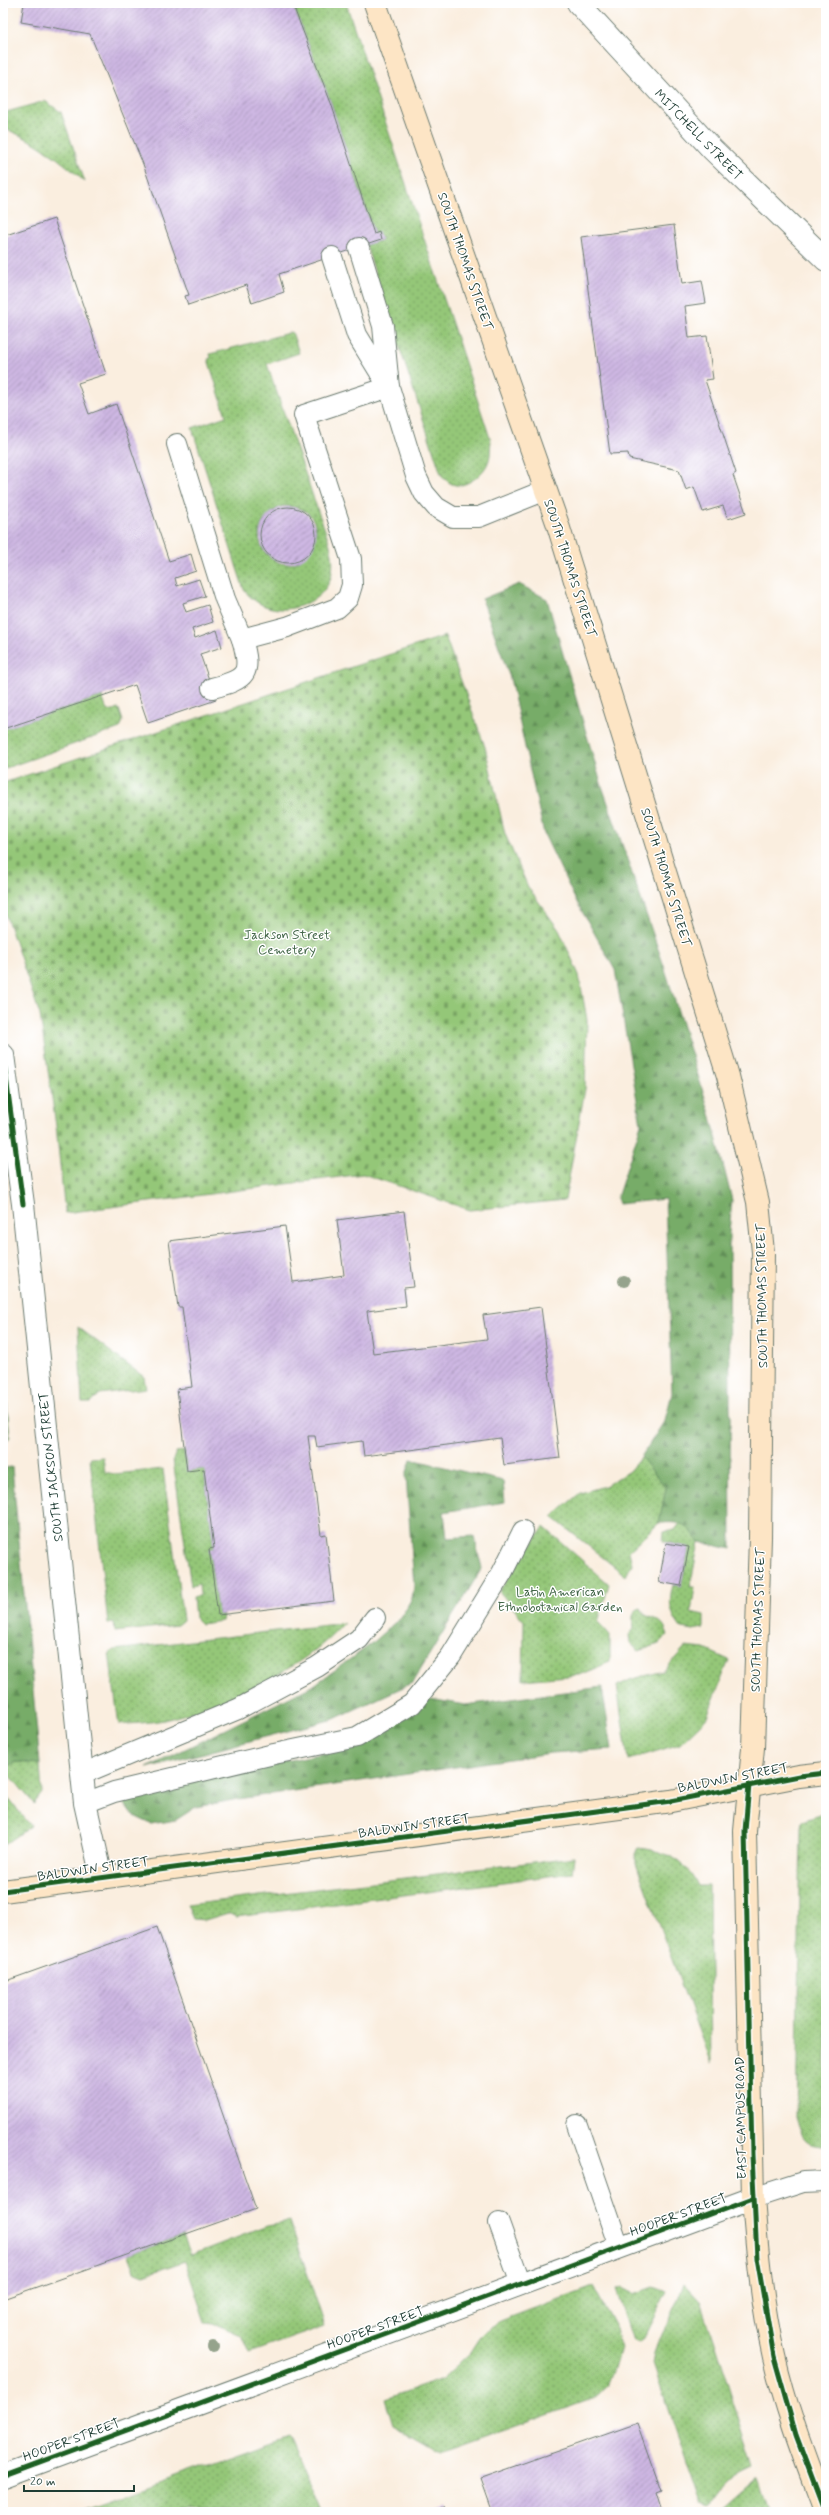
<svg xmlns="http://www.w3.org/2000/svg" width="829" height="2515" font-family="Mynerve,sans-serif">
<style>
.green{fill:url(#green-dots);stroke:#5a8256;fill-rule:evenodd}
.forest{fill:url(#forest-firs);stroke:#4b744e}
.cemetery{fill:url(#cemetery-stones);stroke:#5a8256}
.building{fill:url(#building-hatch)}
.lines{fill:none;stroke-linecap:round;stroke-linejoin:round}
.lane-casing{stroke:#6c7b70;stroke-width:22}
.street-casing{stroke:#6c7b70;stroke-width:24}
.secondary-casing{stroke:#6c7b70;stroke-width:24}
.lane{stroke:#fff;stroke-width:20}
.street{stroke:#fff;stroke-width:22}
.secondary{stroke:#fde5c5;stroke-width:22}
.cycleway-casing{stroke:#fff;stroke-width:8}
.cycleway{stroke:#1b5e20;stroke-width:5}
.tree{fill:#95a38c}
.labels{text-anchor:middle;stroke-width:3;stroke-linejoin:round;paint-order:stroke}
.street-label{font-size:13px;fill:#1f3d34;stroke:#fff}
.park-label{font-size:13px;fill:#426648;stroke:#fff}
</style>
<defs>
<pattern id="green-dots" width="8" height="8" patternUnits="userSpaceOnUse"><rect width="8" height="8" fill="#94c778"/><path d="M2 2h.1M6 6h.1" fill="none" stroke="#78a363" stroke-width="1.8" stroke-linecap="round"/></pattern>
<pattern id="forest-firs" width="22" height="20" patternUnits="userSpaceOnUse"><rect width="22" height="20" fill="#77ac68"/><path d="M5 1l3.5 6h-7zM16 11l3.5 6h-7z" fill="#618d56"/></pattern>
<pattern id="cemetery-stones" width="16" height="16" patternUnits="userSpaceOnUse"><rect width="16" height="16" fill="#94c778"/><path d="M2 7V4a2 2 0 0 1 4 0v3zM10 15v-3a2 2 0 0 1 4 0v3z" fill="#78a363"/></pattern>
<pattern id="building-hatch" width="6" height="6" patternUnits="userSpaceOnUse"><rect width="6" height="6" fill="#ceb7e3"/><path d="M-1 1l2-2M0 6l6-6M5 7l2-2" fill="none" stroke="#a796b9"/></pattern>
</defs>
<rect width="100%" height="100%" fill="#fff"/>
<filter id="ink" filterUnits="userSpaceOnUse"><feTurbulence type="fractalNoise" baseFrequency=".025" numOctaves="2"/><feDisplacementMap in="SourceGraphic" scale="8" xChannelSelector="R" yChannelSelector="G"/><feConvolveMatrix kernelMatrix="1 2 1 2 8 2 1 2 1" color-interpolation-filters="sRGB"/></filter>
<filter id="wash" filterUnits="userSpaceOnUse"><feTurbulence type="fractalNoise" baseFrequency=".012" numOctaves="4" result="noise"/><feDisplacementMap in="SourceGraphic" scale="16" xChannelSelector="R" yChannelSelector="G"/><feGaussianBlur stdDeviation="0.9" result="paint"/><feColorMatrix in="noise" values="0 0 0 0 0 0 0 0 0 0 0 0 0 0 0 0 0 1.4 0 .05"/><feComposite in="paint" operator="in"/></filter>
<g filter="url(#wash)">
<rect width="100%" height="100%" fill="#faeedf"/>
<!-- green -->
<g class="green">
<path d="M292,3h54l145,438c-1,6 0,13 -2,19 -3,12 -23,30 -37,24 -3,-1 -7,-5 -10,-7l-76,-232 15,-5 -2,-7 -5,1 -43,-131z"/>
<path d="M45,101l16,11 24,70c-25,-23 -50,-42 -82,-54v-15z"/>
<path d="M292,332l7,21 -32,11c16,47 33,93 49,141 6,20 20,45 16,67 -3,22 -25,35 -46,37 -17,1 -31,-5 -42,-19l-52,-162 34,-12 -18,-57 3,-1 -1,-4zM283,506c64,0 21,87 -16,48 -17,-18 -4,-41 16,-48z"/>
<polygon points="102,696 107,711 119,709 123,721 120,728 3,769 3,729"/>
<polygon points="78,1327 144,1377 146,1388 100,1394 91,1403 82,1403"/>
<polygon points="184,1451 187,1471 204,1469 214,1548 209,1549 218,1615 223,1615 222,1621 201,1624 195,1618 193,1597 200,1595 199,1584 191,1586 173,1460 176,1452"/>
<polygon points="103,1457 105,1472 114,1474 163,1469 183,1620 177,1625 115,1632 114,1623 108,1624 90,1458"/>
<polygon points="641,1457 666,1488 659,1523 629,1551 632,1564 626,1576 552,1517 580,1493 605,1486 629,1471"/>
<path d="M681,1522l7,4 11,16 -9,45h5l-4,25 13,3v13l-11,2 -12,-2c-11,-15 -13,-25 -8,-43l8,1 8,-38 -26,-7 1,-9 11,-2z"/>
<polygon points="544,1527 609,1584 598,1622 610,1635 610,1662 579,1675 523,1680 524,1621 499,1591"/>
<path d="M641,1608l4,7c13,5 19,6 23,20l-9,9 -20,7 -9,-8 -1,-8 5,-6c-1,-8 -4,-18 7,-21z"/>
<path d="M344,1623c-39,46 -121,83 -180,97 -14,3 -30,3 -45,5l-10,-72 5,-3z"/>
<polygon points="685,1647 705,1649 729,1660 706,1719 680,1744 628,1760 617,1686 632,1679 664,1671"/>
<polygon points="17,1762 40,1764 42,1793 34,1804 4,1768"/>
<polygon points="3,1792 31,1826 3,1846"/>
<path d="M826,1813v61h-2l2,22v250c-23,0 -24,-8 -30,-29l5,-289 1,-7z"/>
<path d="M638,1848c27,3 48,11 60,38h11l2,178 -77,-206z"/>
<polygon points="574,1857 572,1873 236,1917 228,1913 205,1920 193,1919 187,1905"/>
<polygon points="290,2222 325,2326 249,2353 241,2335 213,2323 205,2322 185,2261 144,2275 134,2271 128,2255 183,2235 191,2255 267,2226"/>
<path d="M684,2283l17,18 53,166c-23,10 -29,18 -44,39l-9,-2 -48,-140c3,-24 23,-56 31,-81z"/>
<polygon points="593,2286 616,2329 621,2349 607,2386 592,2399 441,2453 393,2425 385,2399 442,2379 471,2352 480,2338 495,2323"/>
<polygon points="653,2287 667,2292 643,2340 639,2343 633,2341 616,2290 622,2288 634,2294"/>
<polygon points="289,2436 321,2512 79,2512 88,2509"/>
<polygon points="759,2478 771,2512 720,2512"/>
</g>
<!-- forest -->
<g class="forest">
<path d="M519,584l28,15 53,181 65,189 46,148 21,83 -3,34 2,315 -32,-7c-14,-20 -16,-20 -40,-19l7,-35 -25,-31 24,-37 7,-27 -7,-194 -46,5 -2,-6 24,-74 -26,-154 -41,-73 -30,-63 -34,-156 -28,-79z"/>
<polygon points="3,1363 10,1437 3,1445"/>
<polygon points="411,1459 503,1481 505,1502 444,1512 447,1538 474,1536 482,1568 412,1683 334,1719 147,1768 314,1685 367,1647 401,1617 412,1598 414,1586 406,1475"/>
<polygon points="12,1467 40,1764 17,1762 4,1768 3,1468"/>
<polygon points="602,1687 612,1749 551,1753 239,1799 196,1807 176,1820 151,1824 134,1816 122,1801 181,1783 362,1745 430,1699 465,1705"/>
</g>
<!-- cemetery -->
<polygon class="cemetery" points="445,636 485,747 505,834 528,887 559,930 579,975 587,1020 585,1089 565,1200 470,1210 363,1174 65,1213 56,1126 40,1015 3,907 3,783"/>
<g id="blocks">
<!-- building -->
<g class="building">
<polygon points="24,3 292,3 331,103 374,234 379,232 381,240 279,274 284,292 252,303 246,285 188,305 185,296 189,295 143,164 90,34 21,22"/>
<polygon points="54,219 106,374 78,383 89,414 116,404 169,561 191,554 196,571 175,578 177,586 199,579 205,596 183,603 186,612 208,605 213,622 192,629 195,638 217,630 222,647 200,654 216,700 148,723 135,685 3,729 3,236"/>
<polygon points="674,225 682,284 702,281 706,303 685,306 689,338 707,336 713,379 705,380 736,473 733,475 746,513 728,519 723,506 703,512 694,487 686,490 679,470 629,459 628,453 610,454 581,237"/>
<circle cx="288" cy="535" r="28"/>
<polygon points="404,1211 414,1287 404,1288 406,1306 367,1311 373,1353 487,1339 483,1315 541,1307 560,1458 504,1465 500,1438 364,1456 362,1441 317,1447 315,1436 308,1436 321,1535 326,1534 334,1601 218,1615 209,1549 214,1548 204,1469 187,1471 177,1389 192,1387 182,1307 178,1307 169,1241 285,1226 293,1282 318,1279 344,1275 337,1220"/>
<polygon points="666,1543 689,1547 681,1586 659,1582"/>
<polygon points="157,1927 256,2209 3,2299 3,1982"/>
<polygon points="637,2423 661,2491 656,2493 662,2512 493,2512 481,2478"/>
<polygon points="446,2506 448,2512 430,2512"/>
</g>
</g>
</g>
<g filter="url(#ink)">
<use href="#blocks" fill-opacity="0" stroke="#6c7b70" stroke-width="1"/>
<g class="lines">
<defs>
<g id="lane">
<polyline points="359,248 383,326 389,387 416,476 424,493 436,507 453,517 479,517 546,490"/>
<polyline points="332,257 357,335 387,384"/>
<polyline points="177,444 225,599 242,639 287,627 337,608 348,598 352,585 351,559 304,415 389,387"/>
<path d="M212,688c35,-9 40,-14 30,-49"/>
<polyline points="82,1774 238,1709 317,1667 359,1639 375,1618"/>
<polyline points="85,1803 114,1792 274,1754 357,1737 412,1704 451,1656 502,1573 523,1531"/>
<polyline points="577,2125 619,2247"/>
<polyline points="753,2198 803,2182 826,2181"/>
<polyline points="499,2223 521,2284"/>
</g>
<g id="street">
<polyline points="578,3 712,149 826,260"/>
<polyline points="3,1055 23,1204 85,1803 102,1878"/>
<polyline points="3,2476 753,2198"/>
</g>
<g id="secondary">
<path d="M375,3l182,519 171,554 30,126 5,50 -3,286 -7,210 -8,83 8,367c4,53 9,106 21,159 12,53 32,104 51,155"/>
<polyline points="3,1891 671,1801 799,1776 826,1773"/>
</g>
</defs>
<!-- lane casing -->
<use href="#lane" class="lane-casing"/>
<!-- street casing -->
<use href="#street" class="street-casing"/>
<!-- secondary casing -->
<use href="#secondary" class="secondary-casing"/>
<!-- lane -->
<use href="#lane" class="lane"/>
<!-- street -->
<use href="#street" class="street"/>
<!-- secondary -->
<use href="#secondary" class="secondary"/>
<defs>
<g id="cycleway">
<polyline points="3,1055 23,1204"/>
<polyline points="749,1785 745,1831 752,2155 757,2258 774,2357 796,2435 825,2512"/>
<polyline points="3,1891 671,1801 799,1776 826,1773"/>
<polyline points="3,2476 753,2198"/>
</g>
</defs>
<!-- cycleway casing -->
<use href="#cycleway" class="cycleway-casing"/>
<!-- cycleway -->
<use href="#cycleway" class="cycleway"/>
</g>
<!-- trees -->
<g class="tree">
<circle cx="624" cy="1281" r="6"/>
<circle cx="213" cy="2347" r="6"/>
</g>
</g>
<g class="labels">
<!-- street labels -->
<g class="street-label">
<text transform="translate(699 134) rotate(46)" y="5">MITCHELL STREET</text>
<text transform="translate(466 261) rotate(71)" y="5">SOUTH THOMAS STREET</text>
<text transform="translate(571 568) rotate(72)" y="5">SOUTH THOMAS STREET</text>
<text transform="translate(667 877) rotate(73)" y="5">SOUTH THOMAS STREET</text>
<text transform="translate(761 1296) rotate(-91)" y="5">SOUTH THOMAS STREET</text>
<text transform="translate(50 1467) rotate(-96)" y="5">SOUTH JACKSON STREET</text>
<text transform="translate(757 1620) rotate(-88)" y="5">SOUTH THOMAS STREET</text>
<text transform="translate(733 1777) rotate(-11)" y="5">BALDWIN STREET</text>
<text transform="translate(414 1825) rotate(-8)" y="5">BALDWIN STREET</text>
<text transform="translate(93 1868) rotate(-8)" y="5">BALDWIN STREET</text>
<text transform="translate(740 2118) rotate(-91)" y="5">EAST CAMPUS ROAD</text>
<text transform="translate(678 2214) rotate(-20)" y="5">HOOPER STREET</text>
<text transform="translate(375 2327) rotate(-20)" y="5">HOOPER STREET</text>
<text transform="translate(71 2439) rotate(-20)" y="5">HOOPER STREET</text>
</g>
<!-- park labels -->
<g class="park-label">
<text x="287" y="939">Jackson Street<tspan x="287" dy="15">Cemetery</tspan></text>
<text x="560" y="1596">Latin American<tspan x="560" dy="15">Ethnobotanical Garden</tspan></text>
</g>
</g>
<!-- margin -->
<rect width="829" height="2515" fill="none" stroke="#fff" stroke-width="16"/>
<!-- scale -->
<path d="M24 2485v6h110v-6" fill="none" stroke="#1f3d34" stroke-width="2"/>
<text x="30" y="2485" font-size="12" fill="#1f3d34" stroke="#ffffff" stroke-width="3" paint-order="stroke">20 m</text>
</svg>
